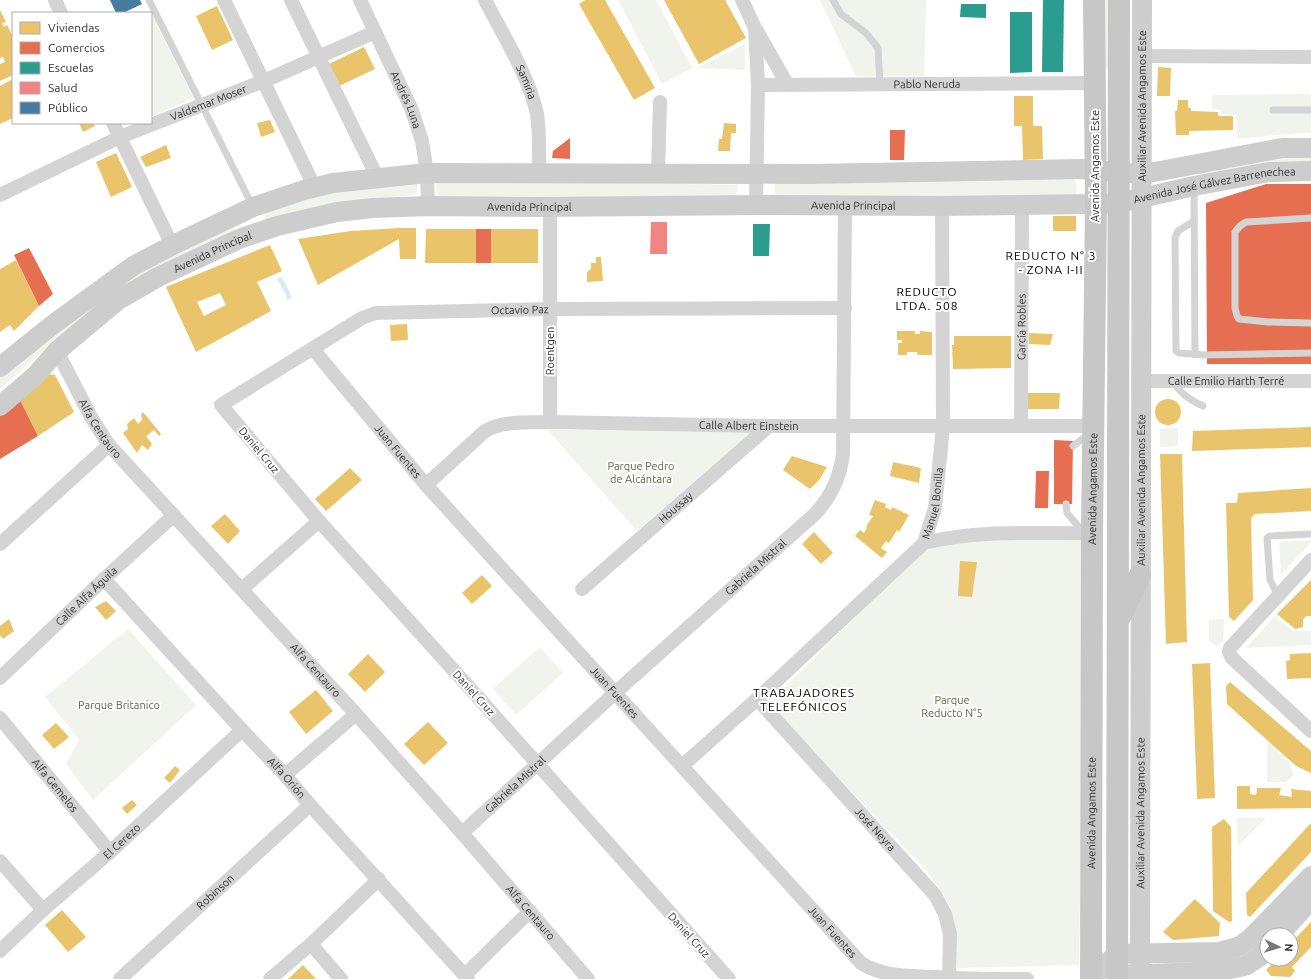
<svg xmlns="http://www.w3.org/2000/svg" width="1311" height="979" font-family="Ubuntu,sans-serif">
<style>
.green{fill:#f1f4ec}
.water{fill:#dbeaf0}
.homes{fill:#e9c46a;fill-rule:evenodd}
.shops{fill:#e76f51}
.schools{fill:#2a9d8f}
.health{fill:#f28482}
.public{fill:#457b9d}
.lines{fill:none;stroke-linecap:round;stroke-linejoin:round}
.lane{stroke:#d4d4d4;stroke-width:7}
.street{stroke:#d4d4d4;stroke-width:14}
.secondary{stroke:#cdcdcd;stroke-width:20}
.primary{stroke:#c7c7c7;stroke-width:22}
.labels{text-anchor:middle;stroke-width:4;stroke-linejoin:round;paint-order:stroke}
.street-label{font-size:11px;fill:#2f2f2f;stroke:#fff}
.park-label{font-size:11px;fill:#56683e;stroke:#fff}
.neighbourhood-label{font-size:12px;letter-spacing:1px;fill:#000;stroke:#fff}
</style>
<rect width="100%" height="100%" fill="#fff"/>
<!-- green -->
<g class="green">
<polygon points="618,0 656,0 692,68 662,84"/>
<polygon points="820,0 926,0 924,76 856,76"/>
<polygon points="1105,0 1111,0 1110,76 1103,59"/>
<polygon points="153,18 194,98 151,116 151,19"/>
<polygon points="745,44 745,70 697,68"/>
<polygon points="1311,94 1311,133 1299,133 1237,139 1236,115 1221,114 1220,110 1212,109 1212,95"/>
<polygon points="1311,154 1311,163 1200,179 1199,172 1271,156"/>
<path d="M1073,176c5,8 5,15 0,23h-298v-18z"/>
<polygon points="418,180 417,194 317,210 264,222 265,209 338,188"/>
<polygon points="437,180 738,185 735,198 436,197"/>
<polygon points="233,227 234,235 52,344 0,389 0,377 135,270"/>
<polygon points="1178,428 1178,446 1160,447 1160,429"/>
<polygon points="548,430 754,430 637,531"/>
<polygon points="1085,536 1079,965 957,968 956,929 948,901 927,871 768,704 920,553 948,543 985,537"/>
<polygon points="1311,540 1311,542 1281,575 1279,542"/>
<polygon points="1275,616 1293,631 1311,631 1311,645 1246,648"/>
<polygon points="1224,619 1223,641 1217,647 1209,641 1209,620"/>
<polygon points="128,629 196,705 93,800 66,764 79,740 45,697"/>
<polygon points="540,647 563,673 516,715 493,689"/>
<polygon points="1267,741 1289,762 1294,775 1286,782 1267,782"/>
<polygon points="1237,818 1266,818 1238,846"/>
</g>
<!-- water -->
<polygon class="water" points="282,277 292,297 287,300 286,295 277,279"/>
<!-- homes -->
<g class="homes">
<polygon points="585,0 605,0 655,88 634,100 579,4"/>
<polygon points="664,0 725,0 746,38 699,64"/>
<polygon points="217,6 233,40 212,50 196,16"/>
<polygon points="0,10 6,22 2,23 4,27 7,25 13,37 13,75 0,81 0,64 5,62 3,57 0,58"/>
<polygon points="364,47 375,69 337,87 327,65"/>
<polygon points="1158,67 1171,68 1170,96 1157,96"/>
<polygon points="13,79 13,118 0,124 0,86"/>
<polygon points="1014,96 1033,96 1033,126 1042,126 1043,159 1023,160 1022,126 1014,126"/>
<polygon points="1178,100 1188,100 1188,108 1191,108 1191,111 1218,112 1218,116 1233,116 1233,130 1189,131 1189,135 1176,135 1175,111 1177,111"/>
<polygon points="270,120 275,132 261,137 257,123"/>
<polygon points="79,123 93,123 95,126 83,132"/>
<polygon points="724,123 736,124 736,133 731,133 730,151 718,151 719,139 722,139"/>
<polygon points="166,145 171,158 146,167 140,157"/>
<polygon points="116,153 132,187 111,197 96,162"/>
<rect x="1053" y="216" width="23" height="15"/>
<polygon points="399,228 416,228 416,259 400,259 399,239 318,285 298,239 351,231"/>
<polygon points="426,229 476,229 476,263 425,263"/>
<rect x="491" y="229" width="47" height="34"/>
<path d="M270,245l12,26 -25,11 14,29 -75,41 -30,-65zM220,293l6,12 -22,11 -7,-14z"/>
<polygon points="596,257 601,257 603,281 587,282 587,272 591,269 591,263 596,263"/>
<polygon points="16,260 39,306 14,331 10,325 0,332 0,269"/>
<polygon points="407,324 408,340 391,341 390,325"/>
<polygon points="897,331 915,331 915,334 920,334 920,331 932,332 932,355 918,355 917,352 907,352 907,355 898,355 898,343 902,343 902,340 897,340"/>
<polygon points="1029,333 1053,334 1050,345 1029,344"/>
<polygon points="954,336 1011,336 1011,368 953,369 952,345 954,345"/>
<polygon points="47,374 55,375 74,412 38,436 20,400"/>
<polygon points="1027,393 1060,393 1059,409 1027,409"/>
<circle cx="1168" cy="412" r="13"/>
<polygon points="143,412 161,434 159,436 154,430 146,436 152,444 148,450 142,445 137,453 123,433 128,429 127,424 134,418 138,424 142,420 141,415"/>
<polygon points="1311,427 1311,447 1192,451 1193,431"/>
<polygon points="1160,454 1182,454 1187,642 1166,644"/>
<polygon points="792,456 827,467 819,480 810,489 783,470"/>
<polygon points="893,462 921,468 919,483 890,476"/>
<polygon points="350,468 362,480 326,511 315,499"/>
<polygon points="1311,488 1311,511 1255,514 1251,518 1253,600 1234,621 1229,617 1226,503 1237,503 1238,493"/>
<polygon points="875,500 886,504 885,507 891,510 892,507 909,515 899,532 897,530 889,543 886,541 881,548 887,552 882,558 855,536 860,530 864,533 867,528 866,527 873,516 869,515"/>
<polygon points="225,514 240,531 228,544 211,526"/>
<polygon points="814,532 833,553 821,564 802,544"/>
<polygon points="960,561 977,562 972,597 958,596"/>
<polygon points="482,575 492,586 472,604 462,593"/>
<polygon points="1311,580 1311,616 1306,616 1303,620 1303,627 1295,629 1277,614"/>
<polygon points="106,601 116,611 106,620 95,607"/>
<polygon points="9,619 14,631 3,639 0,635 0,626"/>
<polygon points="1311,653 1311,678 1287,679 1286,661 1290,660 1290,654"/>
<polygon points="368,654 385,672 365,692 348,674"/>
<polygon points="1210,663 1215,798 1197,799 1192,664"/>
<polygon points="1230,682 1311,751 1311,773 1296,766 1227,704 1226,686"/>
<polygon points="316,690 333,711 306,734 289,712"/>
<polygon points="428,722 448,743 424,765 404,744"/>
<polygon points="56,723 69,737 54,749 42,735"/>
<polygon points="175,766 180,770 170,783 164,778"/>
<polygon points="1237,786 1250,786 1250,794 1256,795 1257,788 1281,788 1279,795 1292,797 1291,789 1311,791 1311,808 1237,809"/>
<polygon points="132,800 137,805 127,814 122,808"/>
<polygon points="1224,819 1231,827 1232,921 1229,922 1213,911 1212,827"/>
<polygon points="1311,823 1311,852 1250,917 1247,915 1246,893"/>
<polygon points="1195,899 1220,923 1219,936 1173,940 1163,932"/>
<polygon points="62,910 86,937 68,952 45,925"/>
<polygon points="1311,922 1311,947 1292,967 1295,971 1290,977 1271,976 1266,970 1277,959 1291,959 1291,943"/>
<polygon points="303,965 316,979 288,979"/>
</g>
<!-- shops -->
<g class="shops">
<polygon points="890,130 905,130 904,160 890,160"/>
<polygon points="570,138 570,159 552,158 553,151"/>
<polygon points="1266,184 1311,184 1311,364 1207,364 1206,203"/>
<rect x="476" y="229" width="15" height="34"/>
<polygon points="29,248 53,294 39,306 14,255"/>
<polygon points="20,400 38,436 0,459 0,415"/>
<polygon points="1054,440 1073,441 1072,504 1054,504"/>
<polygon points="1036,471 1049,471 1048,508 1035,508"/>
</g>
<!-- schools -->
<g class="schools">
<polygon points="1043,0 1064,0 1063,72 1042,72"/>
<polygon points="961,4 986,4 986,18 960,17"/>
<polygon points="1010,12 1032,12 1032,72 1010,73"/>
<polygon points="753,224 770,224 769,256 753,256"/>
</g>
<!-- health -->
<polygon class="health" points="651,222 667,222 667,254 650,254"/>
<!-- public -->
<polygon class="public" points="110,0 140,0 142,4 123,13 116,13"/>
<g class="lines">
<!-- lane -->
<g class="lane">
<polyline points="149,0 252,205"/>
<polyline points="833,0 841,14 866,33 878,48 880,84"/>
<polyline points="1273,110 1311,110"/>
<polyline points="1194,187 1195,355"/>
<polyline points="1311,218 1246,222 1240,226 1235,232 1235,308 1237,316 1239,319 1268,322 1311,323"/>
<polyline points="1194,221 1178,231 1175,238 1176,351 1179,353 1204,355 1311,353"/>
<path d="M1172,381c10,13 16,18 31,25"/>
<polyline points="1073,446 1089,434"/>
<polyline points="1066,504 1067,513 1084,533"/>
<polyline points="1278,596 1270,580 1267,538 1270,536 1311,534"/>
</g>
<!-- street -->
<g class="street">
<polyline points="55,0 61,13"/>
<polyline points="224,0 315,188"/>
<polyline points="291,0 378,179"/>
<path id="s1" d="M360,0l51,108 11,33 5,32 1,33"/>
<path id="s2" d="M485,0c19,37 43,74 52,114 3,19 2,39 2,59"/>
<polyline points="742,0 755,28 758,85 756,205"/>
<polyline points="757,31 787,84"/>
<polyline points="1142,56 1311,57"/>
<path id="s3" d="M758,85l337,-2"/>
<polyline points="113,123 172,245"/>
<polyline points="658,173 660,102"/>
<path id="s4" d="M0,195l120,-58 144,-56 111,-49"/>
<path id="s5" d="M313,349l113,136 435,478c22,14 49,13 74,14 31,2 62,2 92,2"/>
<path id="s6" d="M57,351l34,66 18,28 247,269 106,119 126,146"/>
<path id="s7" d="M1141,381h170"/>
<polyline points="550,422 550,207"/>
<path id="s8" d="M1021,426l1,-221"/>
<path id="s9" d="M426,485l59,-54c19,-11 44,-8 65,-9l219,4h324"/>
<path d="M924,543c55,-14 112,-9 168,-10"/>
<polyline points="0,544 109,445"/>
<polyline points="1311,560 1230,648 1229,652 1232,658 1311,731"/>
<path id="s10" d="M104,579l138,151 43,45 25,30 158,174"/>
<polyline points="242,589 319,521"/>
<path id="s11" d="M582,589l187,-163"/>
<path id="s12" d="M0,678l104,-99 70,-64"/>
<path id="s13" d="M757,699l178,196 10,19 5,20 -1,45"/>
<path id="s14" d="M0,718l110,134"/>
<path id="s15" d="M682,766l75,-67 167,-156 11,-35 8,-82 -1,-220"/>
<polyline points="285,775 356,714"/>
<path id="s16" d="M462,833l154,-141 199,-178c16,-17 25,-37 28,-60l2,-249"/>
<polyline points="0,861 43,910"/>
<polyline points="311,944 341,979"/>
<path id="s17" d="M0,951l43,-41 67,-58 132,-122"/>
<polyline points="465,975 530,911"/>
<path id="s18" d="M120,979l190,-174"/>
<polyline points="270,979 311,944 379,879"/>
<path id="s19" d="M729,979l-253,-284 -157,-174 -98,-116 141,-87 14,-5 175,-4 294,-1"/>
</g>
<!-- secondary -->
<g class="secondary">
<polyline points="0,367 51,326 133,266 175,244 253,207 304,190 333,183 427,173 812,174 1081,169 1142,174 1160,171 1282,148 1311,148"/>
<path id="s20" d="M0,406l35,-30 22,-25 61,-51 40,-23 81,-38 38,-13 60,-14 36,-4 55,-2 107,1 238,-2 169,1 154,-2 23,-1 75,-17 75,-14 42,-1"/>
<polyline points="1279,935 1311,900"/>
<polyline points="1127,975 1220,971 1245,966 1259,957 1267,948"/>
<polyline points="1091,978 1117,954 1219,952 1238,947 1250,939 1311,876"/>
<path id="s21" d="M1140,979l2,-979"/>
</g>
<!-- primary -->
<g class="primary">
<polyline points="1120,617 1140,575"/>
<path id="s22" d="M1091,979l1,-446 4,-329 -2,-204"/>
<polyline points="1117,979 1119,0"/>
</g>
</g>
<g class="labels">
<!-- street labels -->
<g class="street-label">
<text dy="4" stroke="none"><textPath href="#s2" startOffset="92">Samiria</textPath></text>
<text dy="4" stroke="none"><textPath href="#s3" startOffset="169">Pablo Neruda</textPath></text>
<text dy="4" stroke="none"><textPath href="#s1" startOffset="110">Andrés Luna</textPath></text>
<text dy="4" stroke="none"><textPath href="#s4" startOffset="228">Valdemar Moser</textPath></text>
<text dy="4" stroke="none"><textPath href="#s21" startOffset="873">Auxiliar Avenida Angamos Este</textPath></text>
<text transform="translate(1095 166) rotate(-90)" y="4">Avenida Angamos Este</text>
<text dy="4" stroke="none"><textPath href="#s20" startOffset="1276">Avenida José Gálvez Barrenechea</textPath></text>
<text dy="4" stroke="none"><textPath href="#s20" startOffset="913">Avenida Principal</textPath></text>
<text dy="4" stroke="none"><textPath href="#s20" startOffset="589">Avenida Principal</textPath></text>
<text dy="4" stroke="none"><textPath href="#s20" startOffset="265">Avenida Principal</textPath></text>
<text dy="4" stroke="none"><textPath href="#s19" startOffset="1091">Octavio Paz</textPath></text>
<text dy="4" stroke="none"><textPath href="#s8" startOffset="99">García Robles</textPath></text>
<text transform="translate(550 351) rotate(-90)" y="4">Roentgen</text>
<text dy="4" stroke="none"><textPath href="#s7" startOffset="85">Calle Emilio Harth Terré</textPath></text>
<text dy="4" stroke="none"><textPath href="#s9" startOffset="345">Calle Albert Einstein</textPath></text>
<text dy="4" stroke="none"><textPath href="#s6" startOffset="89">Alfa Centauro</textPath></text>
<text transform="translate(259 450) rotate(50)" y="4">Daniel Cruz</text>
<text dy="4" stroke="none"><textPath href="#s5" startOffset="133">Juan Fuentes</textPath></text>
<text dy="4" stroke="none"><textPath href="#s22" startOffset="490">Avenida Angamos Este</textPath></text>
<text dy="4" stroke="none"><textPath href="#s21" startOffset="489">Auxiliar Avenida Angamos Este</textPath></text>
<text dy="4" stroke="none"><textPath href="#s15" startOffset="370">Manuel Bonilla</textPath></text>
<text dy="4" stroke="none"><textPath href="#s11" startOffset="124">Houssay</textPath></text>
<text dy="4" stroke="none"><textPath href="#s16" startOffset="396">Gabriela Mistral</textPath></text>
<text dy="4" stroke="none"><textPath href="#s12" startOffset="119">Calle Alfa Águila</textPath></text>
<text dy="4" stroke="none"><textPath href="#s6" startOffset="413">Alfa Centauro</textPath></text>
<text dy="4" stroke="none"><textPath href="#s5" startOffset="457">Juan Fuentes</textPath></text>
<text transform="translate(474 693) rotate(48)" y="4">Daniel Cruz</text>
<text dy="4" stroke="none"><textPath href="#s10" startOffset="270">Alfa Orión</textPath></text>
<text dy="4" stroke="none"><textPath href="#s14" startOffset="87">Alfa Gemelos</textPath></text>
<text dy="4" stroke="none"><textPath href="#s16" startOffset="72">Gabriela Mistral</textPath></text>
<text dy="4" stroke="none"><textPath href="#s22" startOffset="166">Avenida Angamos Este</textPath></text>
<text dy="4" stroke="none"><textPath href="#s21" startOffset="166">Auxiliar Avenida Angamos Este</textPath></text>
<text dy="4" stroke="none"><textPath href="#s13" startOffset="176">José Neyra</textPath></text>
<text dy="4" stroke="none"><textPath href="#s17" startOffset="164">El Cerezo</textPath></text>
<text dy="4" stroke="none"><textPath href="#s18" startOffset="129">Robinson</textPath></text>
<text dy="4" stroke="none"><textPath href="#s6" startOffset="737">Alfa Centauro</textPath></text>
<text dy="4" stroke="none"><textPath href="#s5" startOffset="781">Juan Fuentes</textPath></text>
<text transform="translate(689 935) rotate(48)" y="4">Daniel Cruz</text>
</g>
<!-- park labels -->
<g class="park-label">
<text x="641" y="470">Parque Pedro<tspan x="641" dy="13">de Alcántara</tspan></text>
<text x="952" y="704">Parque<tspan x="952" dy="13">Reducto N°5</tspan></text>
<text x="119" y="709">Parque Britanico</text>
</g>
<!-- neighbourhood labels -->
<g class="neighbourhood-label">
<text x="1051" y="260">REDUCTO N° 3<tspan x="1051" dy="14">- ZONA I-II</tspan></text>
<text x="927" y="296">REDUCTO<tspan x="927" dy="14">LTDA. 508</tspan></text>
<text x="804" y="697">TRABAJADORES<tspan x="804" dy="14">TELEFÓNICOS</tspan></text>
</g>
</g>
<!-- legend -->
<rect x="12" y="12" width="140" height="112" fill="#ffffff" stroke="#acacac"/>
<rect x="20" y="22" width="20" height="12" fill="#e9c46a" stroke="#acacac"/>
<text x="48" y="32" font-size="12" fill="#2f2f2f">Viviendas</text>
<rect x="20" y="42" width="20" height="12" fill="#e76f51" stroke="#acacac"/>
<text x="48" y="52" font-size="12" fill="#2f2f2f">Comercios</text>
<rect x="20" y="62" width="20" height="12" fill="#2a9d8f" stroke="#acacac"/>
<text x="48" y="72" font-size="12" fill="#2f2f2f">Escuelas</text>
<rect x="20" y="82" width="20" height="12" fill="#f28482" stroke="#acacac"/>
<text x="48" y="92" font-size="12" fill="#2f2f2f">Salud</text>
<rect x="20" y="102" width="20" height="12" fill="#457b9d" stroke="#acacac"/>
<text x="48" y="112" font-size="12" fill="#2f2f2f">Público</text>
<!-- north arrow -->
<g transform="translate(1279 947) rotate(94)"><circle r="19" fill="#ffffff" stroke="#acacac"/>
<path d="M0-3L7 15L0 10L-7 15Z" fill="#787878"/>
<text y="-6" font-size="11" font-weight="bold" text-anchor="middle" fill="#2f2f2f">N</text>
</g>
</svg>
